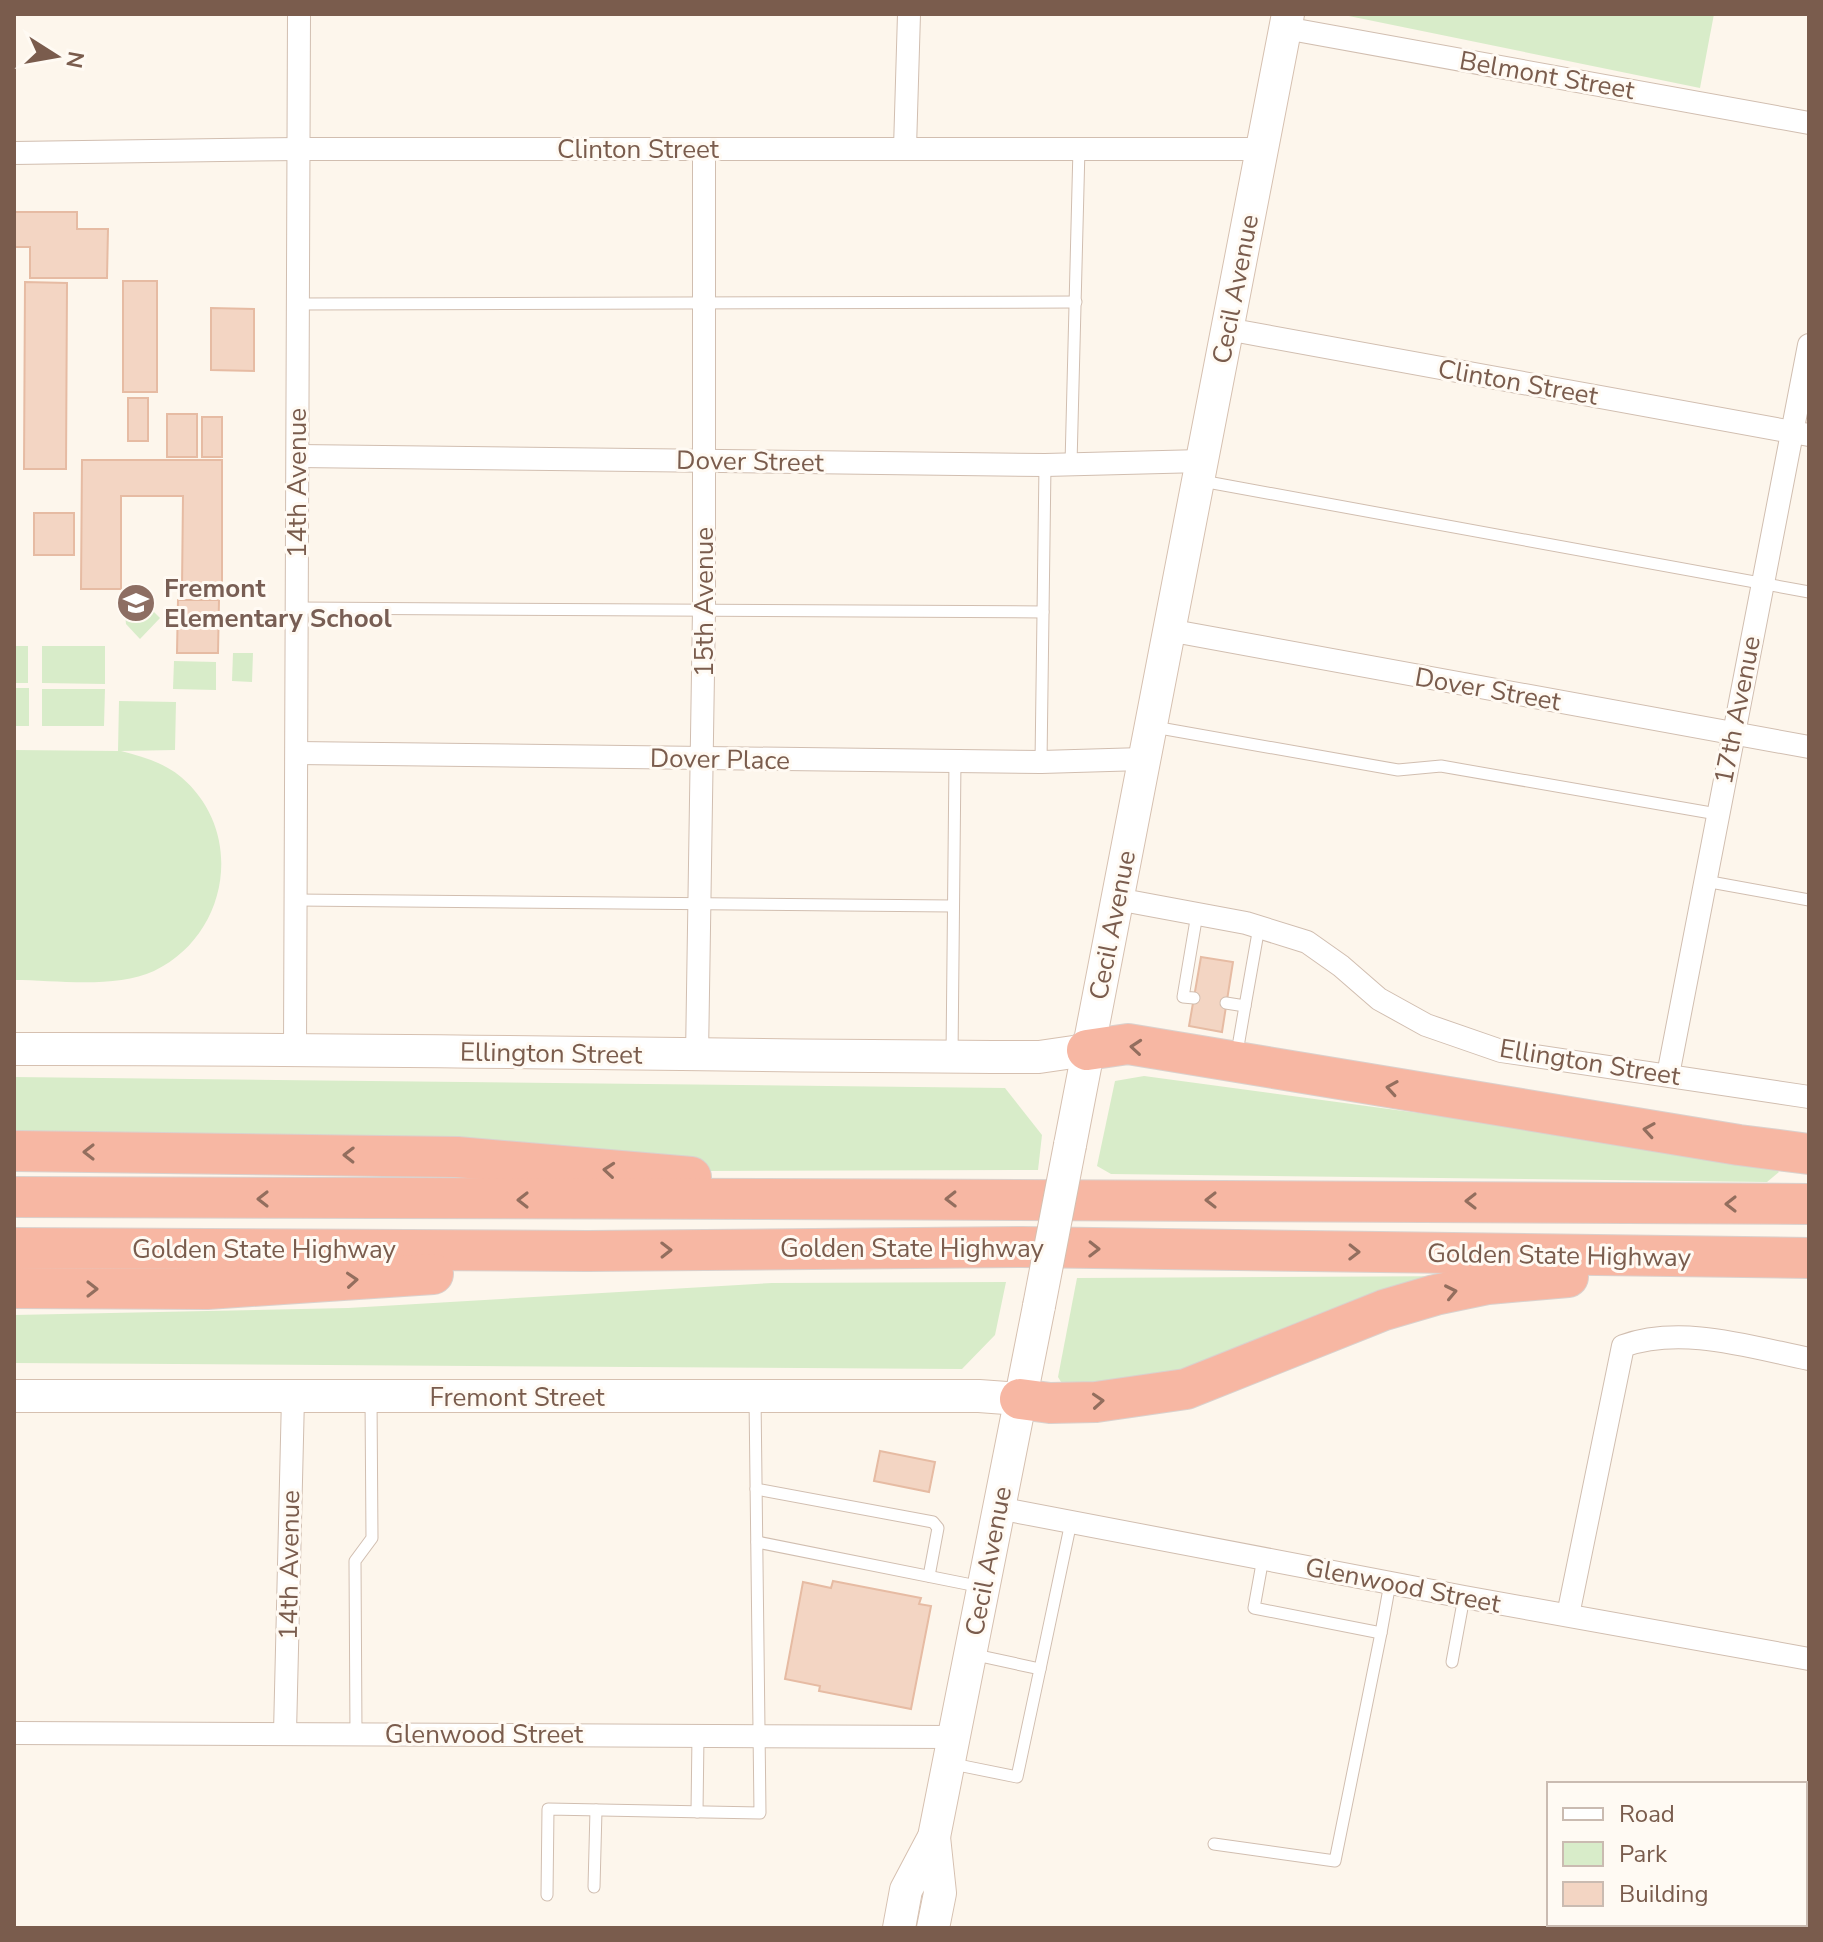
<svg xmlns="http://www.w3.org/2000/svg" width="1823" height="1942" font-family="'Nunito Sans',sans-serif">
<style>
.green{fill:#d8ecc9}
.building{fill:#f3d5c3;stroke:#e6bba3;stroke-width:2}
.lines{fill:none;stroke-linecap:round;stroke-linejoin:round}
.lane-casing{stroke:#d1beb0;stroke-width:13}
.street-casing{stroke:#d1beb0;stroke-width:24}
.secondary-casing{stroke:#d6c0b0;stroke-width:34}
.highway-casing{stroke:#dad1cd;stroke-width:42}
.lane{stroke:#fff;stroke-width:11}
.street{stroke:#fff;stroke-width:22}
.secondary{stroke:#fff;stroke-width:32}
.highway{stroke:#f7b7a3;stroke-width:40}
.secondary-bridge-casing{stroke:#d6c0b0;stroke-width:34;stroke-linecap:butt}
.secondary-bridge{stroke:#fff;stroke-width:32}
.oneway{stroke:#936e5e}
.labels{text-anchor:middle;stroke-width:6;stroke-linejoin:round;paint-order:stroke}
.street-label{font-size:26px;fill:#7a5c4d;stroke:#fffaf3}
.education-label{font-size:26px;font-weight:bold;fill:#785e54;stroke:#fffaf3;text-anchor:start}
</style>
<rect width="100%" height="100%" fill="#fdf6ec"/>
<!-- green -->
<g class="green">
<polygon points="1339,14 1714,14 1700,88"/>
<polygon points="141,599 160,618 140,639 126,624 125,614"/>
<rect x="14" y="646" width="14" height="37"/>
<polygon points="42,646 105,646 105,684 42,683"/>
<polygon points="233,653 253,653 252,682 232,681"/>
<polygon points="174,661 216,662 216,690 173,689"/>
<rect x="14" y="688" width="15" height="38"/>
<polygon points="42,689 105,689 104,726 42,726"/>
<path d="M119,701l57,1 -1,48 -54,1c22,6 42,11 60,26 65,55 48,158 -27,194 -39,18 -98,9 -140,9v-230l104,1z"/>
<polygon points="1144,1076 1768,1160 1779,1172 1767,1182 1111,1174 1097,1166 1115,1081"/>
<polygon points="14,1077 1005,1088 1042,1135 1038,1170 706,1171 14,1135"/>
<polygon points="1475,1276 1183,1380 1064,1387 1058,1377 1077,1278"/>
<polygon points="1006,1282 995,1335 962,1369 14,1363 14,1315 348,1308 772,1283"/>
</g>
<!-- building -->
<g class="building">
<polygon points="14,212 77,212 77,229 108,229 107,278 30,278 30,247 14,247"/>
<rect x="123" y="281" width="34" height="111"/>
<polygon points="25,282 67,283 66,469 24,469"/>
<polygon points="211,308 254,309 254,371 211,370"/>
<rect x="128" y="398" width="20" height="43"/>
<rect x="167" y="414" width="30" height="43"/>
<rect x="202" y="417" width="20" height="40"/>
<polygon points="82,460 222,460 222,589 182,589 183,496 121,496 121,589 81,589"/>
<rect x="34" y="513" width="40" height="42"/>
<polygon points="178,600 219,600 218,653 177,653"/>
<polygon points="1201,957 1233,962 1222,1032 1189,1026"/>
<polygon points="880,1451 935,1462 929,1492 874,1481"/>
<polygon points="833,1581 921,1598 919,1604 931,1606 911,1709 819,1691 820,1686 785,1679 803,1582 831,1588"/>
</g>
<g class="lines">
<defs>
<g id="lane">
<polyline points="298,304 1076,302"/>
<polyline points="1071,464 1079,148"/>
<polyline points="1202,481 1809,592"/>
<polyline points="297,608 1043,612"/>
<polyline points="1154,727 1398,770 1441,766 1717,814"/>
<polyline points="1041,762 1045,465"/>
<polyline points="1705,881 1809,900"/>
<polyline points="296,900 952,906"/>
<polyline points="1194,998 1183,997 1197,914"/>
<polyline points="1226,1003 1245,1006 1259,927"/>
<polyline points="1239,1041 1245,1006"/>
<polyline points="952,1056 955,760"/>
<polyline points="756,1489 933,1522 938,1528 929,1576"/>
<polyline points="757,1542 982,1587"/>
<polyline points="1263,1558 1254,1608 1381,1633 1390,1583"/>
<polyline points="1452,1662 1464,1597"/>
<polyline points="1040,1669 1071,1522"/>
<polyline points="356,1734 355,1561 372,1538 371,1398"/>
<polyline points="953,1764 1017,1777 1040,1669 971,1654"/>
<polyline points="697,1812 698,1736"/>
<polyline points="1214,1844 1335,1861 1381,1633"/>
<polyline points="594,1887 596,1810"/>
<polyline points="547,1895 548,1809 760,1813 755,1397"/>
</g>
<g id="street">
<polyline points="1285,28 1809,123"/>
<polyline points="905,148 909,14"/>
<polyline points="14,153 298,149 1262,149"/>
<polyline points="1227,329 1809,435"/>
<polyline points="298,456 1045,465 1202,461"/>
<polyline points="1168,630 1809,747"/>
<polyline points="297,753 1041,762 1143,759"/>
<polyline points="1117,899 1246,923 1307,942 1341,966 1379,999 1426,1025 1501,1051 1809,1097"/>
<polyline points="295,1048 299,14"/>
<polyline points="697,1056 704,609 704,149"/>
<polyline points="1668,1075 1809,345"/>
<polyline points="998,1508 1464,1597 1809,1659"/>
<path d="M1568,1615l55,-269c59,-21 127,1 186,13"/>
<polyline points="14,1733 953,1737"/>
<polyline points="285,1733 293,1397"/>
</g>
<g id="secondary">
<path d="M14,1049c342,-1 684,7 1025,8l48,-7"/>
<polyline points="1070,1145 1288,14"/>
<polyline points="14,1396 979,1396 1020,1399"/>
<polyline points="899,1928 906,1890 934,1837 1039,1306"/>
<polyline points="933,1928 940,1893 934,1837"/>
</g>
<g id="highway">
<polyline points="1087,1050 1128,1044 1739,1145 1809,1154"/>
<polyline points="14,1151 457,1157 691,1177"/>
<path d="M14,1197c598,4 1197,0 1795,7"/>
<polyline points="14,1248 588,1251 1022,1247 1809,1258"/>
<polyline points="14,1288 207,1289 433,1274"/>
<polyline points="1020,1399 1050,1403 1096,1402 1186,1389 1384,1310 1435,1295 1488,1284 1568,1277"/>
</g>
</defs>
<!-- lane casing -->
<use href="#lane" class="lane-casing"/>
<!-- street casing -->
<use href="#street" class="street-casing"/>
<!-- secondary casing -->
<use href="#secondary" class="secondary-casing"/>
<!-- highway casing -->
<use href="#highway" class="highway-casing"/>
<!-- lane -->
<use href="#lane" class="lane"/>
<!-- street -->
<use href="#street" class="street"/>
<!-- secondary -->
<use href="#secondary" class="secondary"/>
<!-- highway -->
<use href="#highway" class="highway"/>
<defs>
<polyline id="secondary-bridge" points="1039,1306 1070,1145"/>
</defs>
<!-- secondary-bridge casing -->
<use href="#secondary-bridge" class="secondary-bridge-casing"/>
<!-- secondary-bridge -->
<use href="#secondary-bridge" class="secondary-bridge"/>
</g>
<!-- one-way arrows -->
<defs><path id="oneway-chevron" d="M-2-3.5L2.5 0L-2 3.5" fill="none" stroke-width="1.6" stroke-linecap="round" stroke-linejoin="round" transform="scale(2)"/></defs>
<g class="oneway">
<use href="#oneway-chevron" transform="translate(1136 1047) rotate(-175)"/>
<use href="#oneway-chevron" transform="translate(1392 1088) rotate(-171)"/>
<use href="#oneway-chevron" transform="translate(1649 1130) rotate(-171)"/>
<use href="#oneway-chevron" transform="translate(89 1152) rotate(-180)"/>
<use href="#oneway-chevron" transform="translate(349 1155) rotate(-179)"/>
<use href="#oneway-chevron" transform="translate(609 1170) rotate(-175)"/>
<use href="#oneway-chevron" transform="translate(263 1199) rotate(-180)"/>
<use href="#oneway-chevron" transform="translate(951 1199) rotate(179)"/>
<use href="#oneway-chevron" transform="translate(523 1200) rotate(-180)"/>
<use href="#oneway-chevron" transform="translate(1211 1200) rotate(-180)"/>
<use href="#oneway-chevron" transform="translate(1471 1201) rotate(-180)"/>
<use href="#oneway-chevron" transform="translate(1731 1204) rotate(180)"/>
<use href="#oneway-chevron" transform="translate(1094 1249) rotate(1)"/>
<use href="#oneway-chevron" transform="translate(666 1250) rotate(-1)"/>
<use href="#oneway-chevron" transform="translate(1354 1252) rotate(1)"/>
<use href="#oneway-chevron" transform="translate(352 1280) rotate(-4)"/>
<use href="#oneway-chevron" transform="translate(92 1289)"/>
<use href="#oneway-chevron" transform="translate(1451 1292) rotate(-12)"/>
<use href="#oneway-chevron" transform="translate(1098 1401) rotate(-4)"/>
</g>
<!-- icons -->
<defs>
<symbol id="school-disc" viewBox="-11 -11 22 22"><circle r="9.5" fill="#8d6e63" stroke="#fffaf3"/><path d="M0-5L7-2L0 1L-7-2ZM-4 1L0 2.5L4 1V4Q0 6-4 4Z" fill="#fff"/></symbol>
</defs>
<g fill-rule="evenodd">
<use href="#school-disc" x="114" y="581" width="44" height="44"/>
</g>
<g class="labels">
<!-- street labels -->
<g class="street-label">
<text transform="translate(1547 75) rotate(10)" y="9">Belmont Street</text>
<text x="638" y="158">Clinton Street</text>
<text transform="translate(1235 289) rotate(-79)" y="9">Cecil Avenue</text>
<text transform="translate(1518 382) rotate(10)" y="9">Clinton Street</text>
<text transform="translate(750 461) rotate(1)" y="9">Dover Street</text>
<text transform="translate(297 483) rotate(-90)" y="9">14th Avenue</text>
<text transform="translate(704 602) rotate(-90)" y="9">15th Avenue</text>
<text transform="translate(1488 689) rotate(10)" y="9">Dover Street</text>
<text transform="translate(1737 710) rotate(-79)" y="9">17th Avenue</text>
<text transform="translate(720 759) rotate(1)" y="9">Dover Place</text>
<text transform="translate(1112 925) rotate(-79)" y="9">Cecil Avenue</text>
<text transform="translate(551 1053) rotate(1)" y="9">Ellington Street</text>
<text transform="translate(1590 1062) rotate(9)" y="9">Ellington Street</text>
<text x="912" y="1257">Golden State Highway</text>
<text x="264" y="1258">Golden State Highway</text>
<text transform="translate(1559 1255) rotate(1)" y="9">Golden State Highway</text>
<text x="517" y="1406">Fremont Street</text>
<text transform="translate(988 1561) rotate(-79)" y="9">Cecil Avenue</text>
<text transform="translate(289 1565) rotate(-89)" y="9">14th Avenue</text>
<text transform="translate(1403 1585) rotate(11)" y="9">Glenwood Street</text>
<text x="484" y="1743">Glenwood Street</text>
</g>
<!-- education labels -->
<g class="education-label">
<text x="164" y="597">Fremont<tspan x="164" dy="30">Elementary School</tspan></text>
</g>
</g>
<!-- border -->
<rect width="1823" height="1942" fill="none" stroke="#7a5c4d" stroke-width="32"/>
<!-- legend -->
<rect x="1547" y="1782" width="260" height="144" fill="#fffaf3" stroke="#cabbb1" stroke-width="2"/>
<rect x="1563" y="1808" width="40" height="12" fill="#ffffff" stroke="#cabbb1" stroke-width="2"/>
<text x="1619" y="1822" font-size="24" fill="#7a5c4d">Road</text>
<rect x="1563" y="1842" width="40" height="24" fill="#d8ecc9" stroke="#cabbb1" stroke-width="2"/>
<text x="1619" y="1862" font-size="24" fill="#7a5c4d">Park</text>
<rect x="1563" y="1882" width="40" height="24" fill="#f3d5c3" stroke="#cabbb1" stroke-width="2"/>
<text x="1619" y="1902" font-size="24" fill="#7a5c4d">Building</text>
<!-- north arrow -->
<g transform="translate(56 56) rotate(101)" stroke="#fffaf3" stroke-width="6" paint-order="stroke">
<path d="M0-6L14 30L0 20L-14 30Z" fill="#7a5c4d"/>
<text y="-12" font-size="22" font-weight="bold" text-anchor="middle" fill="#7a5c4d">N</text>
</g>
</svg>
